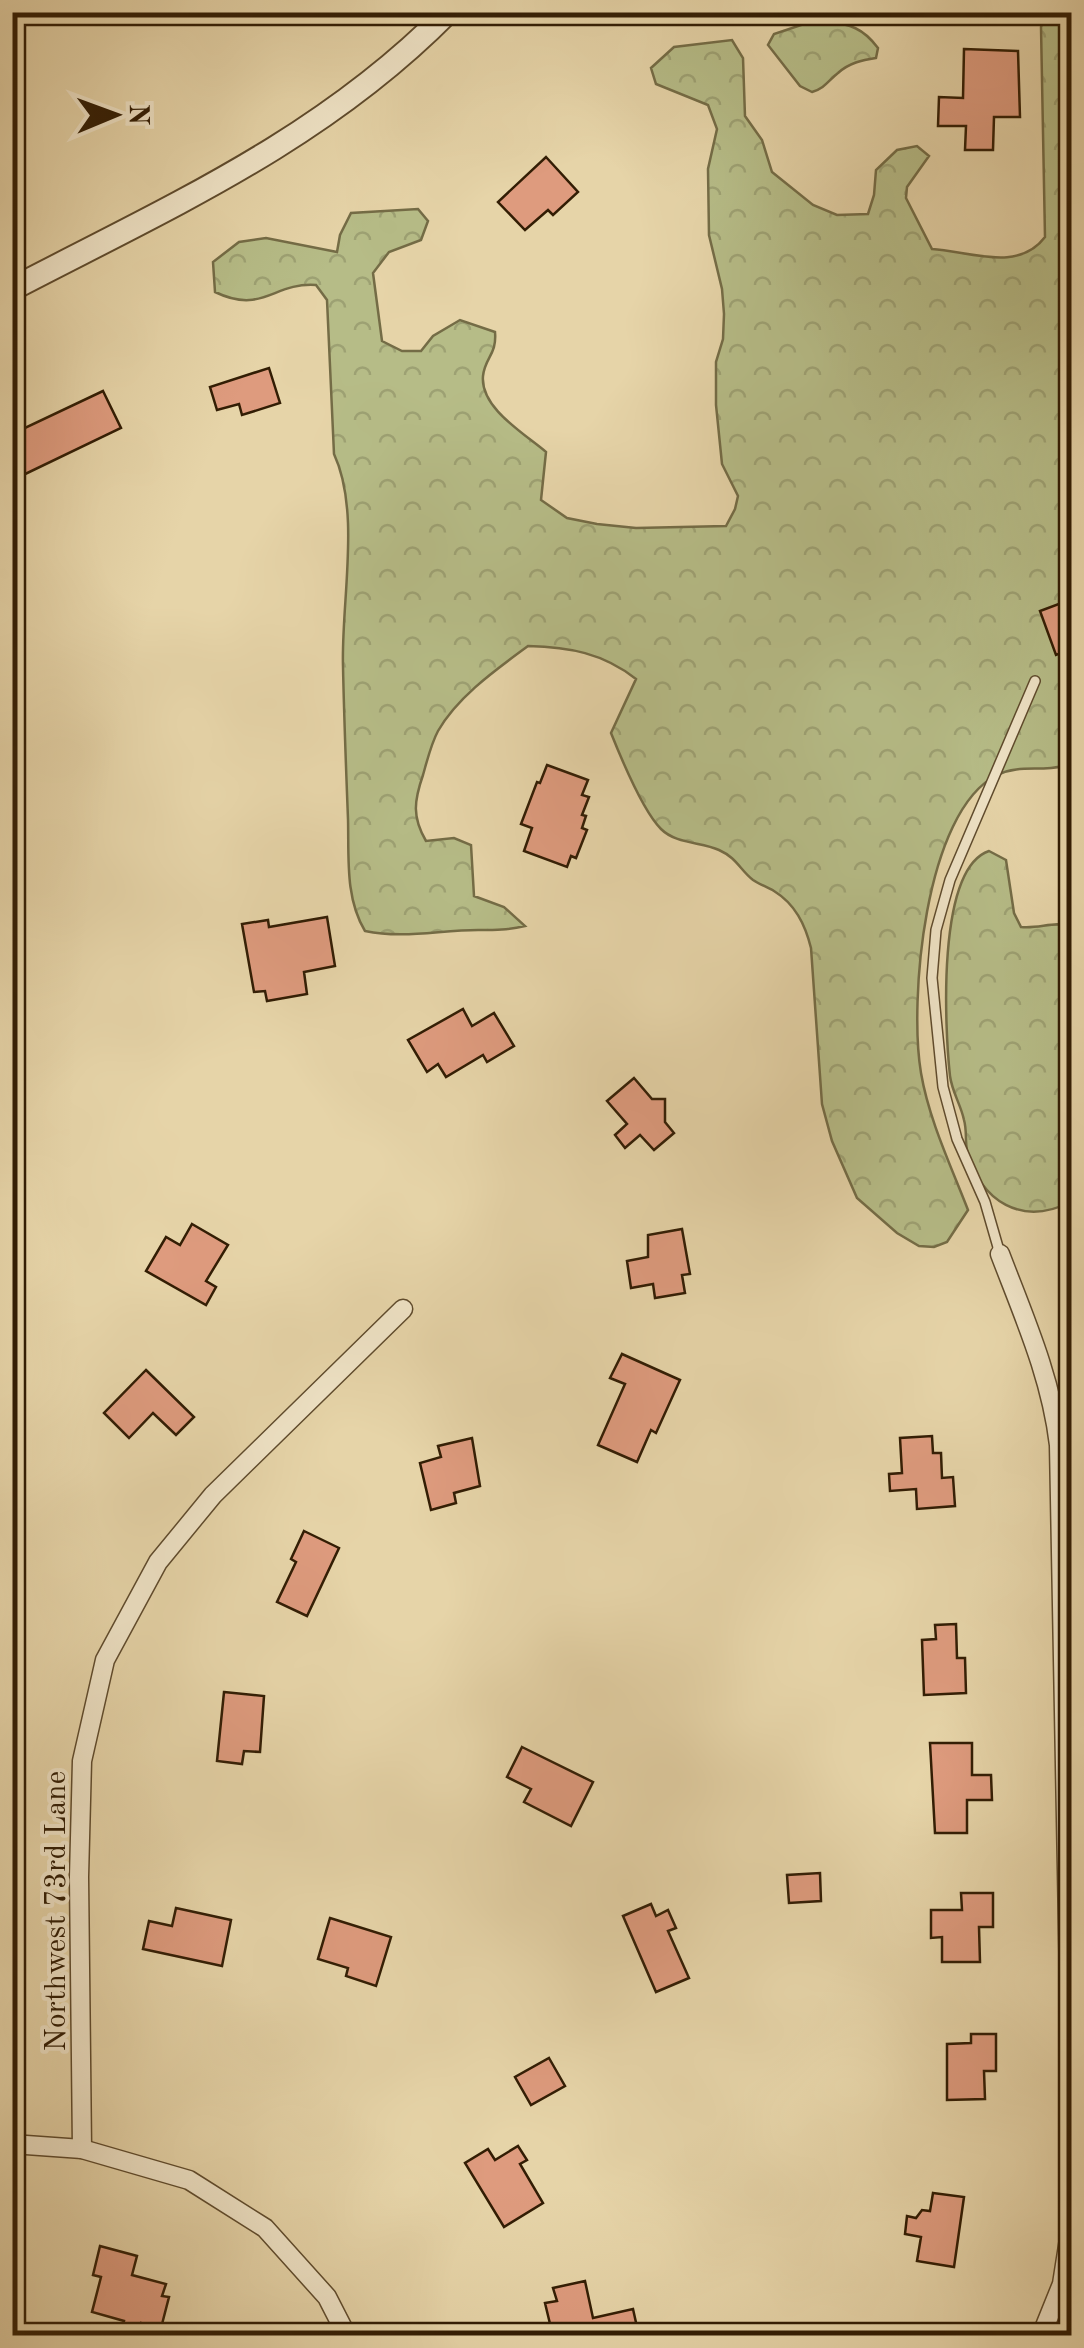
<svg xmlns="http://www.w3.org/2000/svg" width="1084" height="2348" font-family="'Old Standard TT',serif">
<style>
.forest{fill:url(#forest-crowns);stroke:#746c46;stroke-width:2.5}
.building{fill:#de9b7e;stroke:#321d04;stroke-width:2.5}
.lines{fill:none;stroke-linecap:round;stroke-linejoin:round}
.service-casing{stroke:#5f4b2d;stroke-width:12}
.minor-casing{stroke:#5f4b2d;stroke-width:21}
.tertiary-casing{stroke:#5f4b2d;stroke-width:26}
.service{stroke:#efe3c6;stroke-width:9}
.minor{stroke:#efe3c6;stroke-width:18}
.tertiary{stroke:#efe3c6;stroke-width:22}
.labels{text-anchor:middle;stroke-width:8;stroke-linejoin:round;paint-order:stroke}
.street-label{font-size:30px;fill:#321d04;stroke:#efe3c6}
</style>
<defs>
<pattern id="forest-crowns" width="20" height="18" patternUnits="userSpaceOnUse" patternTransform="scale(2.5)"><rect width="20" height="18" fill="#b6bc87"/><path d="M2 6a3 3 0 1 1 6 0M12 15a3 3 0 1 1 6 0" fill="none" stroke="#9da173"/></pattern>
</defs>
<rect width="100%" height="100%" fill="#e6d4a8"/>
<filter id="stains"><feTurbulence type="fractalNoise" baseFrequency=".002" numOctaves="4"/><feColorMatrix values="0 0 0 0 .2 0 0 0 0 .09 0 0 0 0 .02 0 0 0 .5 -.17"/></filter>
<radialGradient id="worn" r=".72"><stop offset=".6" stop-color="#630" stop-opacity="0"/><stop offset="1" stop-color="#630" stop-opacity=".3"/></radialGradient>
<!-- forest -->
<g class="forest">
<path d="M1046,13h25v733l-8,20c-23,6 -43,-2 -66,9 -73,37 -88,227 -76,298 8,47 30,93 47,137l-21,32 -13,5 -15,-1 -22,-13 -40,-35 -25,-57 -10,-37 -11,-156c-6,-24 -16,-44 -37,-57 -7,-4 -15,-7 -21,-11 -13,-10 -16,-22 -34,-30 -18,-8 -43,-6 -58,-21 -19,-19 -40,-71 -50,-96l25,-54c-33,-26 -67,-32 -108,-33 -31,23 -70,50 -90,85 -7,13 -11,30 -15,44 -9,26 -11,42 3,66l28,-3 17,7 3,51 30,11 21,19c-17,4 -29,4 -47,4 -39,0 -74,9 -113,1 -20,-33 -16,-74 -17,-112 -2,-51 -4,-102 -5,-153 -2,-64 18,-154 -9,-212l-7,-154 -11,-15c-43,-3 -53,30 -101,7l-2,-30 26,-20 27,-4 71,14 3,-17 11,-22 67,-4 10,12 -7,19 -32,12 -16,21 9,68 20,10h19l12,-15 27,-16 35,12c2,23 -10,25 -12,44 -3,32 42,58 63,76l-5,48 26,18 30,6 39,4 90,-2 9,-17 3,-13 -16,-32 -6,-59v-43l7,-23 1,-25 -2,-25 -13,-54 -1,-66 9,-40 -9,-24 -52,-21 -5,-16 23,-21 58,-7 11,18 2,58 17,24 10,32 41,33 24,10 31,-1 6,-19 2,-25 21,-20 20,-4 12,10 -22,31 -1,11 26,51c37,2 86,24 113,-12l-4,-210z"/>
<path d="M827,22c23,2 36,6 51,26l-2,10c-14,2 -27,5 -38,15 -10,8 -13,15 -26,19l-12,-6 -32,-41 6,-11 33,-11z"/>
<path d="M989,851l17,9 8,53 7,14c18,2 33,-6 50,-1v276c-49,24 -90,1 -104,-52 -2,-9 0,-20 -3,-30 -3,-15 -12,-28 -14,-44 -5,-46 -14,-207 39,-225z"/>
</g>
<!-- building -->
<g class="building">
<polygon points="964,49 1018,51 1020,117 994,117 993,150 965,150 966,126 938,126 939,97 963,98"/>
<polygon points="546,157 578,192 553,215 548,210 525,230 498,202"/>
<polygon points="269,368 280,403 242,415 239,404 217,410 210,387"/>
<polygon points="103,391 121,428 19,477 12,463 12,434"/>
<polygon points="1072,599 1072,649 1056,655 1040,611"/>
<polygon points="547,765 588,780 582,795 589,797 582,815 586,816 582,828 587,830 576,858 571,856 567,867 524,851 532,828 521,824 537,782 540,783"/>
<polygon points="327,917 335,966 304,972 307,994 267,1001 265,991 254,992 242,924 268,920 269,927"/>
<polygon points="463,1009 472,1026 494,1013 514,1046 487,1062 483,1055 446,1077 438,1064 427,1072 408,1040"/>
<polygon points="634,1078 652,1099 665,1099 665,1122 674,1133 654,1150 640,1135 625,1148 615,1135 627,1124 607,1101"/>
<polygon points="192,1224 228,1245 206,1281 216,1287 206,1305 146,1271 166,1237 180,1245"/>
<polygon points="682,1229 690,1274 682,1275 685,1293 655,1298 653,1284 631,1288 627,1261 648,1257 648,1235"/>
<polygon points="622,1354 680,1380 656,1433 651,1430 637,1462 598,1445 625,1384 610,1378"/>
<polygon points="146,1370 194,1417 176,1435 153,1413 129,1438 104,1413"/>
<polygon points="932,1436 933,1453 941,1453 942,1478 953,1477 955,1506 917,1509 916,1489 890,1491 889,1474 902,1473 900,1438"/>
<polygon points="472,1438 480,1486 454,1493 456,1503 431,1510 420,1463 441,1457 438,1446"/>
<polygon points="304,1531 339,1548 307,1616 277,1602 296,1562 291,1559"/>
<polygon points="956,1624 957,1658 965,1658 966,1693 924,1695 922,1640 936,1639 935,1625"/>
<polygon points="224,1692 264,1696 260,1752 244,1751 242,1764 217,1761"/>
<polygon points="930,1743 972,1743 972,1775 991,1775 992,1800 967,1800 967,1833 935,1833"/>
<polygon points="522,1747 593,1782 571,1826 524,1802 531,1789 507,1777"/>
<polygon points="820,1873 821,1901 789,1903 787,1875"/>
<polygon points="961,1893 993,1893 993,1927 979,1927 980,1962 942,1962 942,1937 931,1938 931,1910 962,1910"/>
<polygon points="651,1904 656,1916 668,1910 676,1928 668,1931 689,1978 656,1992 623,1916"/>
<polygon points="176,1908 231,1920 222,1966 143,1949 149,1921 172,1926"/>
<polygon points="330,1918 391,1937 376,1986 346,1976 348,1968 318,1959"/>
<polygon points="971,2034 996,2034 996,2071 984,2071 985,2099 947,2100 947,2044 971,2043"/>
<polygon points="549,2058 565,2086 531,2105 515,2077"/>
<polygon points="518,2146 527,2160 520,2164 543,2203 504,2227 465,2163 488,2149 495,2160"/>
<polygon points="933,2193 964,2197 954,2267 917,2261 921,2237 905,2234 907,2216 916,2218 922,2210 930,2211"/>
<polygon points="100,2246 137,2256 132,2275 166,2284 162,2296 169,2297 161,2328 141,2323 138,2335 122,2330 124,2321 92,2312 101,2277 93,2275"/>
<polygon points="585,2281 593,2318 633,2309 639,2336 548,2336 548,2328 551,2328 545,2303 557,2301 553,2288"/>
</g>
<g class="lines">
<defs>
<polyline id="service" points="1000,1254 985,1202 957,1139 943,1087 932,978 936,930 950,880 1035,681"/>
<g id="minor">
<path d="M1000,1254c24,63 51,123 59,191l13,694"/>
<polyline points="12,2144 82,2149 189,2180 265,2228 327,2297 347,2336"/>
<polyline points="82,2149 79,1877 82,1761 105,1660 158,1562 213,1495 403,1309"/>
<polyline points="1041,2336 1062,2284 1072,2220"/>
</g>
<path id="tertiary" d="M12,289c157,-82 310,-149 436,-277"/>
</defs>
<!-- service casing -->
<use href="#service" class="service-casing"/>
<!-- minor casing -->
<use href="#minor" class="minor-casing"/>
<!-- tertiary casing -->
<use href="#tertiary" class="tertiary-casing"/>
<!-- service -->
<use href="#service" class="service"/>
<!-- minor -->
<use href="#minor" class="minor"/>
<!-- tertiary -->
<use href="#tertiary" class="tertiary"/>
</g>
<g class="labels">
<!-- street labels -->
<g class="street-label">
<text transform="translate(55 1911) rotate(-90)" y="10">Northwest 73rd Lane</text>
</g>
</g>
<!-- margin -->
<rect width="1084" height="2348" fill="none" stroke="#e6d4a8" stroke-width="50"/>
<rect x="15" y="15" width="1054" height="2318" fill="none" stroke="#321d04" stroke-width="5"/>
<rect x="25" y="25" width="1034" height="2298" fill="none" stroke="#321d04" stroke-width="2.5"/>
<!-- north arrow -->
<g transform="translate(115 115) rotate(89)" stroke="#efe3c6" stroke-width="8" paint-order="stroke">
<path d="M0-8L18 38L0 25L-18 38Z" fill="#321d04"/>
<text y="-15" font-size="28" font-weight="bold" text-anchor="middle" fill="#321d04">N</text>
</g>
<rect width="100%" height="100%" filter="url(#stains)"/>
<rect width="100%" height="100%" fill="url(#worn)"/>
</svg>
